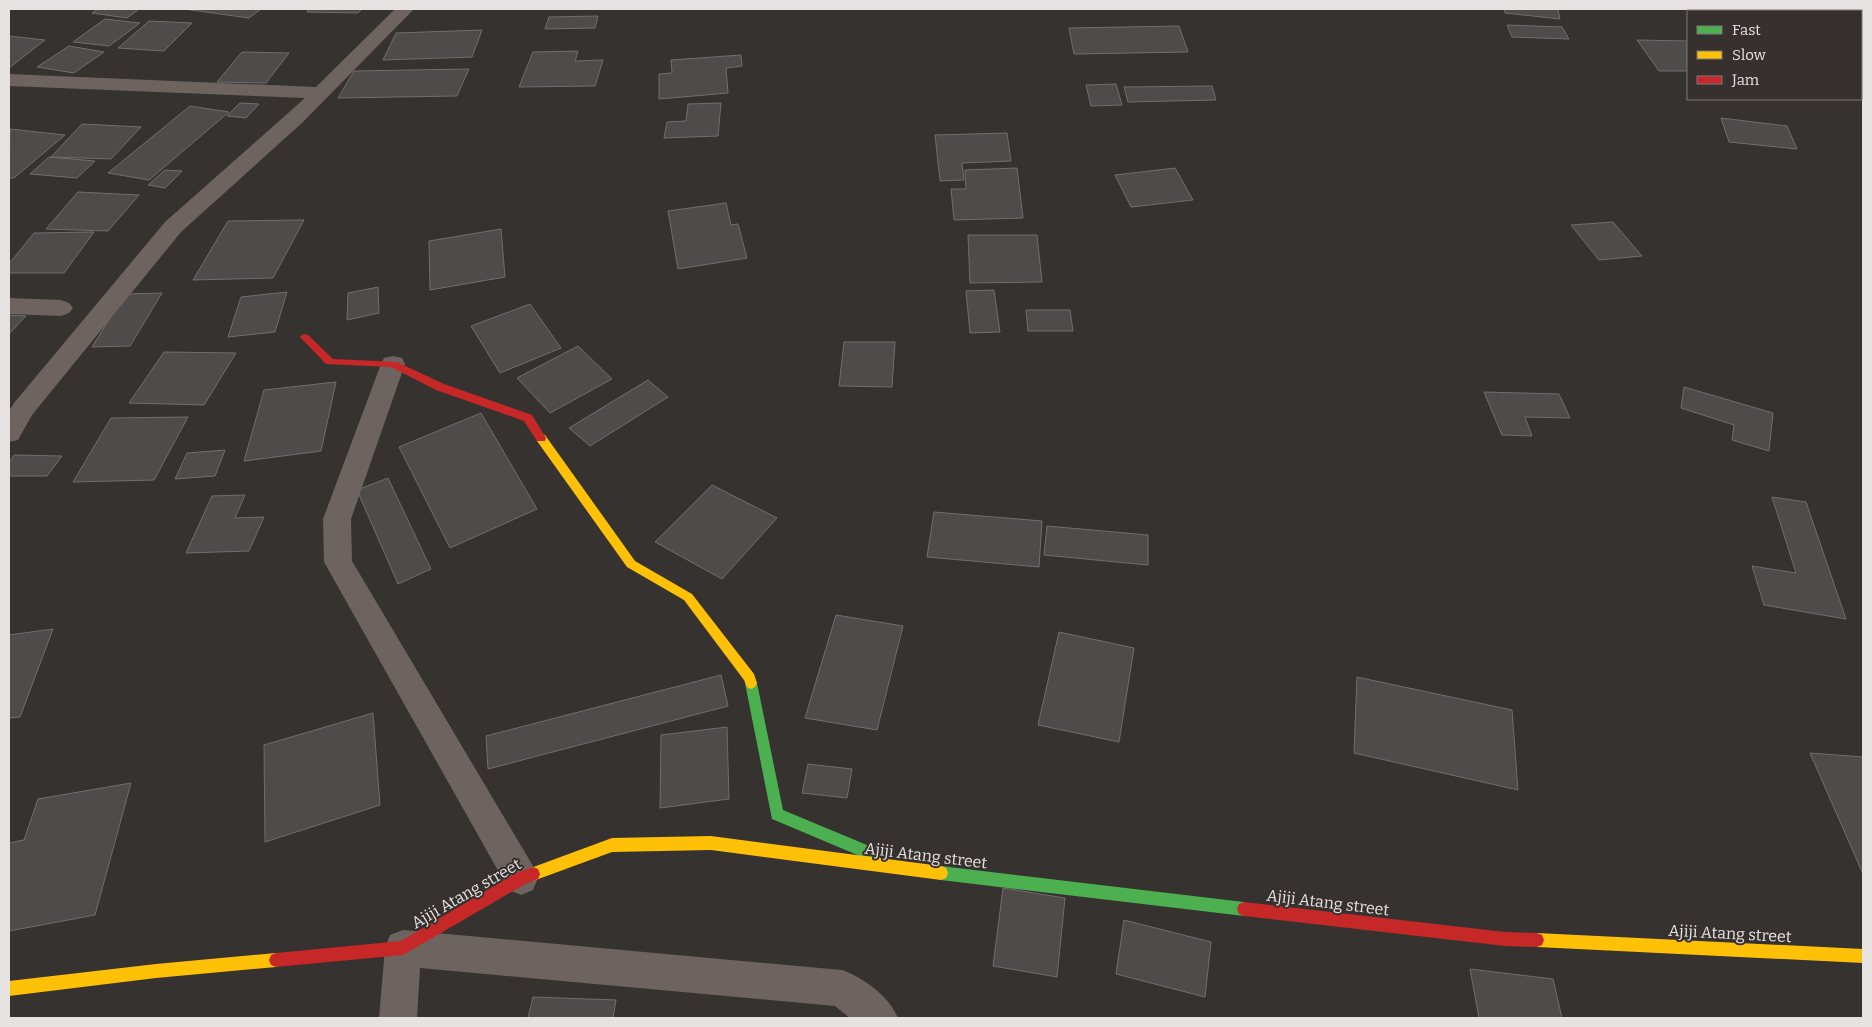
<svg xmlns="http://www.w3.org/2000/svg" width="1872" height="1027" font-family="Bitter,serif">
<style>
.building{fill:#4e4b4a;stroke:#716e6e}
.lines{fill:none;stroke-linecap:round;stroke-linejoin:round}
.street{fill:#6e645f;fill-rule:evenodd}
.fast{fill:#4caf50;fill-rule:evenodd}
.slow{fill:#ffc107;fill-rule:evenodd}
.jam{fill:#c62828;fill-rule:evenodd}
.labels{text-anchor:middle;stroke-width:4;stroke-linejoin:round;paint-order:stroke}
.near-street-label{font-size:16px;fill:#e5e2e1;stroke:#36312f}
</style>
<rect width="100%" height="100%" fill="#353230"/>
<!-- building -->
<g class="building">
<polygon points="98,9 139,9 127,18 92,13"/>
<polygon points="184,9 261,9 249,18"/>
<polygon points="309,9 362,9 358,13 307,12"/>
<polygon points="1504,9 1558,9 1560,19 1505,13"/>
<polygon points="598,16 595,28 545,29 549,17"/>
<polygon points="105,19 140,23 109,46 73,42"/>
<polygon points="149,21 192,23 164,51 118,48"/>
<polygon points="1507,25 1562,27 1569,39 1512,37"/>
<polygon points="1179,26 1188,52 1074,54 1069,28"/>
<polygon points="482,30 472,57 383,60 396,33"/>
<polygon points="9,36 45,40 9,68"/>
<polygon points="1637,40 1688,41 1688,71 1659,71"/>
<polygon points="69,46 104,52 74,73 37,67"/>
<polygon points="578,51 575,61 603,60 595,86 519,87 533,52"/>
<polygon points="242,52 289,53 266,83 217,82"/>
<polygon points="741,55 742,66 726,68 728,93 659,99 659,74 672,73 671,60"/>
<polygon points="469,69 457,96 338,98 354,71"/>
<polygon points="1116,84 1122,105 1091,106 1086,85"/>
<polygon points="1212,86 1216,100 1128,102 1124,87"/>
<polygon points="240,103 259,104 246,118 227,116"/>
<polygon points="721,103 718,136 664,138 667,122 686,121 688,104"/>
<polygon points="190,106 229,112 149,180 108,173"/>
<polygon points="1721,118 1787,126 1797,149 1729,142"/>
<polygon points="82,124 141,127 111,159 51,157"/>
<polygon points="10,129 65,135 14,178 9,178"/>
<polygon points="1007,133 1011,161 962,163 964,180 940,181 935,135"/>
<polygon points="49,157 95,161 77,178 30,174"/>
<polygon points="1017,168 1023,218 954,220 951,189 966,189 965,170"/>
<polygon points="1175,168 1193,200 1131,207 1115,175"/>
<polygon points="165,170 182,171 165,188 148,185"/>
<polygon points="78,192 139,195 108,231 46,229"/>
<polygon points="726,203 731,225 738,224 747,258 678,269 668,211"/>
<polygon points="304,220 273,278 193,280 228,221"/>
<polygon points="1613,222 1642,256 1599,260 1571,225"/>
<polygon points="501,229 505,277 430,290 429,241"/>
<polygon points="94,232 64,273 9,273 9,264 34,233"/>
<polygon points="968,235 1037,235 1042,282 970,283"/>
<polygon points="378,287 379,313 347,320 348,293"/>
<polygon points="994,290 1000,332 970,333 966,291"/>
<polygon points="287,292 275,332 228,337 241,297"/>
<polygon points="162,293 130,346 92,347 125,294"/>
<polygon points="530,304 561,348 500,373 471,326"/>
<polygon points="1026,310 1070,310 1073,331 1028,331"/>
<polygon points="9,315 26,316 9,334"/>
<polygon points="844,342 895,342 892,387 839,386"/>
<polygon points="578,346 612,379 550,413 517,378"/>
<polygon points="164,352 236,353 204,405 129,403"/>
<polygon points="648,380 668,397 590,446 569,428"/>
<polygon points="336,382 321,451 244,461 264,390"/>
<polygon points="1684,387 1773,413 1769,451 1732,440 1734,425 1681,408"/>
<polygon points="1484,392 1559,394 1570,418 1525,417 1532,436 1502,435"/>
<polygon points="481,413 537,509 450,548 399,447"/>
<polygon points="188,417 154,480 73,482 111,418"/>
<polygon points="225,450 215,476 175,479 187,453"/>
<polygon points="14,455 62,456 47,476 9,476 9,463"/>
<polygon points="388,478 431,569 398,584 357,490"/>
<polygon points="712,485 777,518 722,579 655,542"/>
<polygon points="245,495 235,518 264,517 249,551 186,553 212,496"/>
<polygon points="1772,497 1806,502 1846,619 1764,605 1752,566 1796,573"/>
<polygon points="934,512 1042,521 1039,567 927,557"/>
<polygon points="1047,526 1148,535 1148,565 1044,555"/>
<polygon points="836,615 903,626 877,730 805,718"/>
<polygon points="53,629 20,717 9,718 9,635"/>
<polygon points="1059,632 1134,648 1119,742 1038,725"/>
<polygon points="721,675 728,706 488,769 486,736"/>
<polygon points="1357,677 1512,710 1518,790 1354,753"/>
<polygon points="373,713 380,805 265,842 264,745"/>
<polygon points="727,727 729,799 660,808 661,735"/>
<polygon points="1810,753 1863,757 1863,874"/>
<polygon points="808,764 852,769 847,798 802,793"/>
<polygon points="131,783 95,915 9,931 9,843 24,840 38,799"/>
<polygon points="1003,888 1065,898 1057,977 993,966"/>
<polygon points="1124,920 1211,942 1205,997 1116,974"/>
<polygon points="1470,969 1553,979 1562,1018 1479,1018"/>
<polygon points="533,997 616,1000 613,1018 528,1018"/>
</g>
<g class="lines">
<!-- street -->
<g class="street">
<polygon points="395,9 414,9 303,122 181,232 32,415 18,440 9,442 9,411 14,403 165,222 305,98 9,86 9,74 316,87"/>
<polygon points="1861,76 1863,77 1863,89 1861,88"/>
<polygon points="9,298 61,300 69,303 73,308 69,313 61,316 9,314"/>
<polygon points="393,356 402,358 405,364 351,519 352,561 533,866 538,878 533,890 521,895 509,890 324,562 323,519 381,364 384,358"/>
<path d="M403,930l439,40c22,8 47,26 56,48h-48l-15,-12 -415,-38 -3,50h-38l6,-70 5,-13z"/>
</g>
<!-- fast -->
<g class="fast">
<polygon points="751,677 755,679 757,683 783,810 879,850 881,855 879,860 874,862 772,819 745,683 747,679"/>
<polygon points="941,866 1244,902 1249,904 1251,909 1249,914 1244,916 941,880 936,878 934,873 936,868"/>
</g>
<!-- slow -->
<g class="slow">
<polygon points="541,434 545,435 635,561 692,594 754,674 757,683 755,687 751,689 747,687 744,680 684,600 627,567 537,441 536,438 537,435"/>
<polygon points="711,836 941,866 946,868 948,873 946,878 941,880 711,850 612,852 533,881 528,879 526,874 528,869 612,838"/>
<polygon points="1537,933 1863,949 1863,963 1537,947 1532,945 1530,940 1532,935"/>
<polygon points="276,953 281,955 283,960 281,965 276,967 156,978 9,996 9,981 156,964"/>
</g>
<!-- jam -->
<g class="jam">
<polygon points="305,334 308,335 333,359 397,362 444,384 532,415 546,438 545,441 537,441 524,421 436,390 391,367 326,364 302,339 300,337 302,335"/>
<polygon points="533,867 538,869 540,874 538,879 525,884 403,955 276,967 271,965 269,960 271,955 276,953 401,941 516,873"/>
<polygon points="1244,902 1505,932 1537,933 1542,935 1544,940 1542,945 1537,947 1505,946 1244,916 1239,914 1237,909 1239,904"/>
</g>
</g>
<g class="labels">
<!-- near-street labels -->
<g class="near-street-label">
<text transform="translate(926 855) rotate(7)" y="6">Ajiji Atang street</text>
<text transform="translate(466 893) rotate(-30)" y="6">Ajiji Atang street</text>
<text transform="translate(1328 902) rotate(7)" y="6">Ajiji Atang street</text>
<text transform="translate(1730 933) rotate(3)" y="6">Ajiji Atang street</text>
</g>
</g>
<!-- border -->
<rect width="1872" height="1027" fill="none" stroke="#e5e2e1" stroke-width="20"/>
<!-- legend -->
<rect x="1687" y="10" width="175" height="90" fill="#36312f" stroke="#7c7876"/>
<rect x="1697" y="26" width="25" height="8" fill="#4caf50" stroke="#7c7876"/>
<text x="1732" y="35" font-size="15" fill="#e5e2e1">Fast</text>
<rect x="1697" y="51" width="25" height="8" fill="#ffc107" stroke="#7c7876"/>
<text x="1732" y="60" font-size="15" fill="#e5e2e1">Slow</text>
<rect x="1697" y="76" width="25" height="8" fill="#c62828" stroke="#7c7876"/>
<text x="1732" y="85" font-size="15" fill="#e5e2e1">Jam</text>
</svg>
